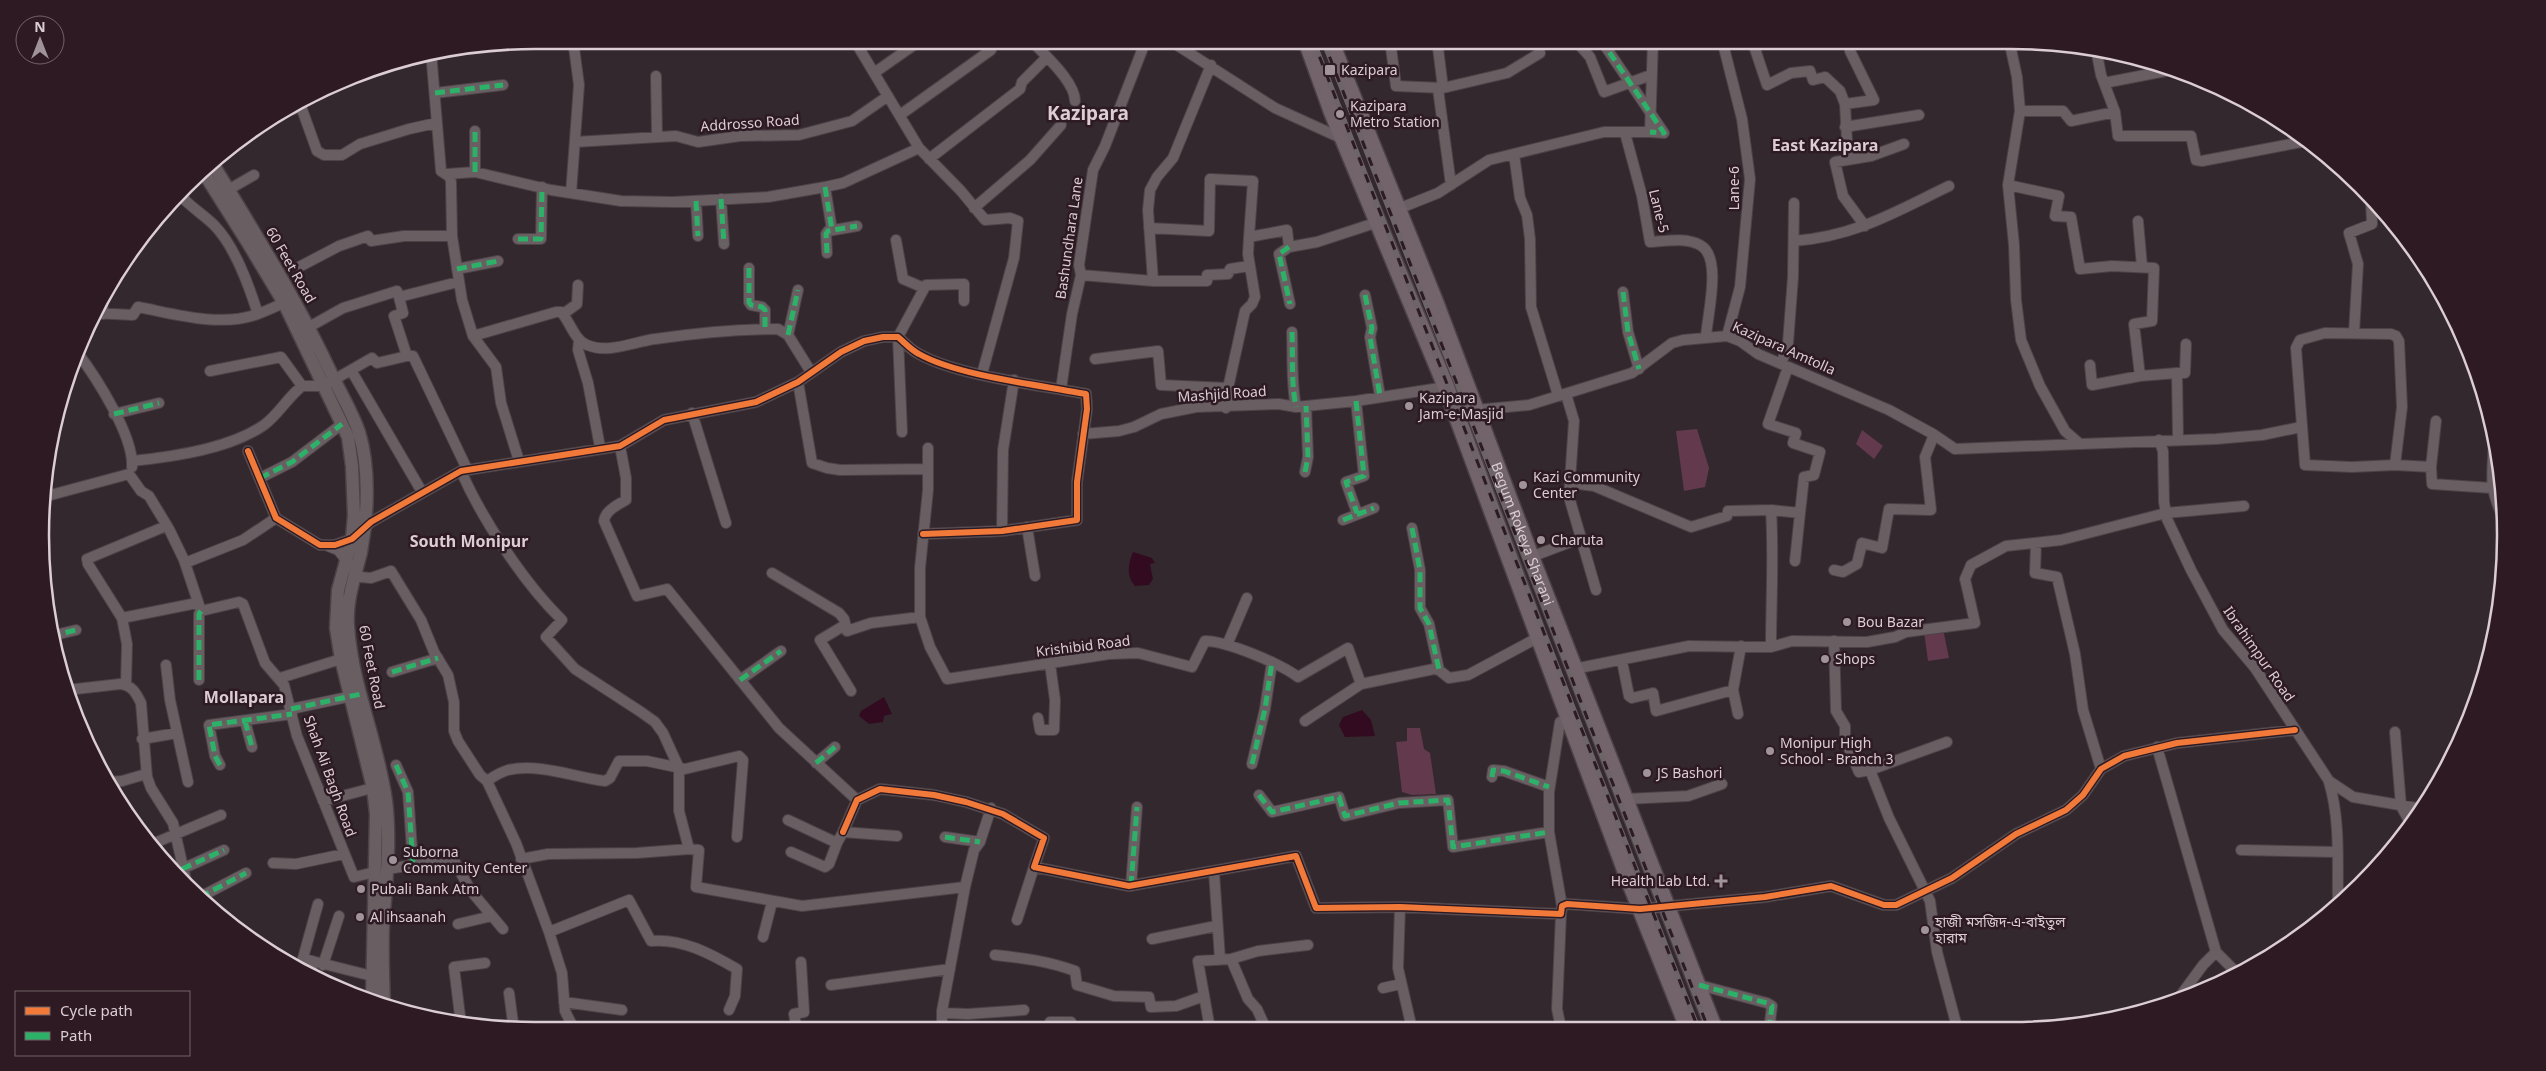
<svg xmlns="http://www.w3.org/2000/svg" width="2546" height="1071" viewBox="0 0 2546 1071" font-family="'Noto Sans','Noto Sans Bengali',sans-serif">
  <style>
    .green { fill: #63394d }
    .water { fill: #320b20 }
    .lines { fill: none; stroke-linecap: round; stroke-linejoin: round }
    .minor-casing { stroke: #4d4347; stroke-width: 12 }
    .tertiary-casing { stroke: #4d4347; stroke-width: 15 }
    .primary-casing { stroke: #4d4347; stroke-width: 19 }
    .minor { stroke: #695f63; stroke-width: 10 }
    .tertiary { stroke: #695f63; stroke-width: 12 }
    .primary { stroke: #73646b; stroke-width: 16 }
    .rail-casing { stroke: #6d6468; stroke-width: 5 }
    .rail { stroke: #2e1a23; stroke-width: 3; stroke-dasharray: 9; stroke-linecap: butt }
    .quiet { stroke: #2db169; stroke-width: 5; stroke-dasharray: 10 5; stroke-linecap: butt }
    .cycleway-casing { stroke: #2e1a23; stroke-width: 9 }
    .cycleway { stroke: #f17a3a; stroke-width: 6 }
    .poi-dot { fill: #a09399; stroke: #2e1a23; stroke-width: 2 }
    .labels { text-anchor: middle; stroke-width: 5; stroke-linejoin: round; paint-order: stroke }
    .poi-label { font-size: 14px; fill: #dbcdd3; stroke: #2e1a23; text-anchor: start }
    .street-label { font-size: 14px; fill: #dbcdd3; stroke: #2e1a23 }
    .quarter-label { font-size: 16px; font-weight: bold; fill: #dbcdd3; stroke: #2e1a23 }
    .district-label { font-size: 19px; font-weight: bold; fill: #dbcdd3; stroke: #2e1a23 }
    .rim { fill: none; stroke: #dbcdd3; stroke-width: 2.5 }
  </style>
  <rect width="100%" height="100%" fill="#33282d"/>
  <path class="green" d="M1697,429L1709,468L1705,487L1684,491L1676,431Z
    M1862,430L1883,446L1874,459L1856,444Z
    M1943,629L1949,658L1928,661L1924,632Z
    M1407,728H1420L1424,749L1430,753L1436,794L1412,795L1402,792L1396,742L1407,741Z"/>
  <path class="water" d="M1133,552L1152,558L1155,563L1150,564L1153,579L1149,585L1135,586C1126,576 1128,564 1133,552Z
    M884,697L892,714L884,716L883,722L869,724L859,716L861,711Z
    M1362,710L1371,720L1375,736L1345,737L1339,725L1343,717Z"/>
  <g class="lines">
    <defs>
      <path id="minor" d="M860,40L859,48L919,148L961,191L985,220L1010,218L1018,221L1014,258L982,374
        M1031,40C1044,55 1075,81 1075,101
        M1169,40L1275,108L1343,139
        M1390,40L1396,86L1443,88L1507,73L1540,53
        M1437,40L1443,88
        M1575,40L1590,57L1604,92L1651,75
        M1601,40L1664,133L1650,132
        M1722,40L1742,119L1750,179L1740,287L1727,336
        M1752,40L1767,85L1791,73L1810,71L1813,80L1825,77L1840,91L1845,104L1848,160
        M2009,40L2017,77L2020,111L2008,185L2014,245L2016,300L2021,340L2040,386L2065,431L2080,444L2216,439L2262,435L2301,427
        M2096,49L2101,75L2115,112L2118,136H2191L2196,160L2202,161L2307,141
        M431,52L441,171L450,177L451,182L452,236L462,300L473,336L496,367L501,403L519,461
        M874,73L921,40
        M656,76L657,136
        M2104,83L2176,69
        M1438,89L1451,185
        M435,93L503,85
        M299,101L317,151L324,155H342L360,144L409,129L436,123
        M1845,104L1874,100L1850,51
        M2020,111H2063L2071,121L2115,112
        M900,115L991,50
        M273,117L301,106
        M1845,127L1919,115
        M1625,133L1642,196L1650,242C1666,241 1686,237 1700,245C1723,257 1707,316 1706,337
        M575,142L676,136L698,142L740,136L799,135L852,121L888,96
        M1514,154L1520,198L1527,215L1530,239L1531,307L1558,395
        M929,159L1020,89L1022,82L1046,58
        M475,172V131
        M447,174L475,172L551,190L621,201L673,202L768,197L825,187L843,183L919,148
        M2008,185L2059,196L2055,216L2071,217L2080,269L2112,266L2154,268L2152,321L2134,324L2140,376
        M825,187L832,230
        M228,190L254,175
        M571,193L579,85L573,40
        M179,194C189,206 203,214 214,225C235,246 249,286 258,314
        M721,199L724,244
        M696,201L698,236
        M974,208L1030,160L1061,125
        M1398,209L1438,193L1489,160L1604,132H1650L1653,40
        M2138,221L2142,267
        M1865,226L1843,196L1835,162L1871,156L1904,144
        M1149,228L1209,231L1210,179L1253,181L1249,237L1287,230L1289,247L1317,242L1378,222
        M518,239H541L542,187
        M896,240L903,279L924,288
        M1794,241C1856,236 1895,212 1949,186
        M1289,247L1279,254L1290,304
        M827,253L826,234L828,231L857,226
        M299,267L339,246L368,236L371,241L404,236H452
        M749,268V302L751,305L762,307L765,310V329
        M457,269L498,261
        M1081,275L1153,281H1207V275L1228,274L1230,269L1249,266
        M1153,281L1148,210L1150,190L1157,177L1173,158L1211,65
        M1623,292L1628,332L1639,369
        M1365,295L1372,328L1370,337L1380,396
        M399,297L403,313L394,316L407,356
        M102,298L103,314
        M95,313L133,315L138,307C175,314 218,327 255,315C264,312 274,307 284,303
        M563,314L577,304L578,285
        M309,327L343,308L397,291L399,297L458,282
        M1292,332C1293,358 1291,381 1296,407
        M2325,333L2391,334L2396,336L2399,341L2402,407L2395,465L2352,467L2305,465L2296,348L2300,340Z
        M2354,333L2358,264L2349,233L2372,224L2371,199
        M788,335L798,290
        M473,336L556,312H561C570,321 574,340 587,345C609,354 633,342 655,339C695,333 737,329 778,329L788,335L811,372
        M579,340L578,350L588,383L600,447
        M77,352C96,377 134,436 132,467
        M1095,359L1158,351L1161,385L1228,388
        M1782,362L1788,343L1793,277L1794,203
        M2090,365L2092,385L2140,376L2177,373L2178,439
        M351,370L422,492
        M210,371L281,357L302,386
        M2177,373H2185L2186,344
        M798,382L812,463L827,468L840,470L928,469
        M1061,389L1072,314L1081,275L1079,265L1093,170L1105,146L1146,40
        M1566,394L1574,421L1569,497L1581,538
        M1356,401L1364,476L1346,482L1357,513
        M1226,408L1228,388L1245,311L1252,304L1255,297L1248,254L1249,237
        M1475,410L1529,405L1632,373L1672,343L1683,340L1727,336L1740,341L1758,354L1889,410L1933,434L1955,449L2080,444
        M692,413L726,523
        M114,414L159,403
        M902,432L898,337L926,285L964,284V301
        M1083,434L1119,431L1134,427L1161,414L1196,407L1279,404L1296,407L1356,401L1446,387
        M2494,437C2493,475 2487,484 2504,520
        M2159,440L2163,451L2164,502L2167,519L2191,570L2223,630L2255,668L2329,781L2353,797L2423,809
        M620,446L626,478V500C617,505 605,511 604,521L637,596L667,589L779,728L857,800
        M928,448V490L920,568V617L930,647L947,679L1109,654L1138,653L1192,667L1205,641C1227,641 1281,664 1298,677L1348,648L1361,684L1434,669L1439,670L1449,678L1468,675L1539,637
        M248,451L276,518L320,545H335L352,539L371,522L461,471L620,446L664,420L756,402L798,382L841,352L864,341L883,337H898C905,343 911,350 919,354C958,376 1040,385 1086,394L1087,409L1077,482V520L1002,531L923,534
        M132,461C173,457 230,449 264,425C278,415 288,397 302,386H323L372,358L377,363L407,356H413L467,469
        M2395,465L2431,467L2432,484L2492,488
        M2431,467L2436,421
        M461,471C482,519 524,583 562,620L546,637L575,669L641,712L655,722L663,733L679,768V811L689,849L699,850L696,887L802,906L965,887
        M1305,472L1308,457L1306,406
        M260,478L292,462L342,424
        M1571,483L1594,486L1691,527L1727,516L1728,511L1771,510L1800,513L1804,477L1814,475L1820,452L1793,443L1796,433L1768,424L1788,367
        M43,494L47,496L129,474L141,491L149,496L169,529L184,560L201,611L239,602L243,604L265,663L284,685L297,736L354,877L375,872
        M1771,510C1774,556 1771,601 1771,647
        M1343,520L1374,508
        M1027,527L1035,576
        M1412,528L1420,570V608L1429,624L1439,670
        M1002,531L1003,450L1014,380
        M2036,543L2035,573L2057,577L2075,654L2083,710L2101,769
        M328,546L338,550L360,577L371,578L391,571L421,620L434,652L448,675L454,702V731L458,741L480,775L487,781C493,777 500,772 508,770C539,763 574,777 605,781L610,778L619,761H647L685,769L739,756L743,760L737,837
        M1531,557L1581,538L1596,590
        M1795,561L1800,513
        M185,563L243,540L276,518
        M1834,570L1843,572L1857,564L1862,543L1882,548L1889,509L1931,510L1925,457L1934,435
        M772,573L839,613L844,619L847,631L871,623L920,617
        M122,618L197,603
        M845,625L820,640L851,691
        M51,636L76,630
        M1834,641L1836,711L1845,726V739L1859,772L1870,770L1889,818L1930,901L1937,952L1957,1027
        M1227,645L1247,598
        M1622,661L1629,696L1632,698L1653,693L1656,711L1733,690
        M166,665L170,700L188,782
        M1574,669L1689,646L1758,647H1771L1792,641L1867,642L1895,637L1906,632L1975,623L1965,579L1971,565L2006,546L2061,540L2166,513L2244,506
        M392,672L438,658
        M280,678L341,659
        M199,680V614L201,611
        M740,680L781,651
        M126,685L127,644L122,618L88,564L87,559L166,526
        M67,690L120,684C132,685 136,693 141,703L147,777L151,788L173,823L187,885
        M291,709L357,695
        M1738,714L1733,690L1741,646
        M1038,718L1040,730H1054L1055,700L1050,664
        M245,721L252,747
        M1305,721L1361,684
        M2395,732L2401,806L2411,824
        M142,739L177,733
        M2157,747L2216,952L2238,974
        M816,763L835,747
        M1252,764L1265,709L1272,662
        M220,765L215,756L209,725L292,714
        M396,765L408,792L413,864
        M1870,770L1947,742
        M1492,777L1493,770L1504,771L1549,787
        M487,781L516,843L549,932L562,973L565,1011L575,1031
        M108,782L122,781L146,774
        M2329,782C2341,822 2337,865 2338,907
        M1259,795L1272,812L1339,797L1345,816L1399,803L1448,800L1453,847L1549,832
        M1626,799L1688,796L1722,784
        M323,801L380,786
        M788,820L837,843L843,832L897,836
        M843,832L857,800L880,789L934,795L966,802L1003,814L1044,838L1034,867L1129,886L1296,856L1316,908L1400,907L1561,914L1562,906L1567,904L1640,909L1765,897L1831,886L1884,905H1896L1952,878L2016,834L2066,810L2083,795L2101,769L2124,756L2177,743L2295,730
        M945,837L980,842
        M150,845L221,815
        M2241,850L2337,852
        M791,852L825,867L829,864L837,843
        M521,859L548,854L637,853L689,849
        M273,863L296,864L344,854
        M182,869L224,850
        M387,869L453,859L471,891L503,929
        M1214,872L1220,959
        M1131,886L1137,807
        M200,897L246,873
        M1562,906L1549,832V792L1560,722L1569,717
        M1400,907L1398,968L1412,1029
        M1561,914L1557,1009L1561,1028
        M1017,920L1034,867
        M458,924L492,916
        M549,932L629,900L651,941C682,938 711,954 737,969L735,996L729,1010
        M763,937L772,902
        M1152,939L1216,926
        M995,955C1023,958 1048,961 1075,971L1077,985L1114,996L1149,997L1151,1007L1176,1006L1204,996
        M1231,959L1248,999L1257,1009L1266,1029
        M312,961L303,958L318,904
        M323,965L339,916
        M312,977V961L372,976
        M831,985L950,969
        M1699,985L1767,1003L1772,1006L1770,1022
        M1383,988L1401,984
        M509,993L514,1030
        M2178,999L2203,965L2216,952
        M564,1002L622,1010
        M942,1013L968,1014L1024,1010
        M1050,1022H1071V1030
        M461,1024L454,967L485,963
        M1210,1029L1198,961L1231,959L1258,951L1308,945
        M797,1030L794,1014L804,1012L801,962
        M942,1030V1011L965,887L974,850L980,842L991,808"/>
      <path id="tertiary" d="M211,161C254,232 297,300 332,375C341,394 352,412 359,432C370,468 368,515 361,552C355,577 346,600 348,626C352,686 378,742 386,801C391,842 386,884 383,926C382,953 383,980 384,1006
        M202,170L248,243L284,303L348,437L352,466L354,515L352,539L338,590L336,628L341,659L373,788L376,814L372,1003"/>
      <g id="primary">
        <path d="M1306,40L1332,112L1446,387L1627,875L1688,1028"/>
        <path id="s1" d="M1330,40L1436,304L1531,557L1714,1028"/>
      </g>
    </defs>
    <use href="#minor" class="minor-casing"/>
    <use href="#tertiary" class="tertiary-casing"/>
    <use href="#primary" class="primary-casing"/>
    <use href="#minor" class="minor"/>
    <use href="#tertiary" class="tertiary"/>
    <use href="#primary" class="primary"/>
    <defs>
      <path id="rail" d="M1313,40L1698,1028
        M1323,40L1708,1028"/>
    </defs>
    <use href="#rail" class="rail-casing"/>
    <use href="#rail" class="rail"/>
    <path class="quiet" d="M1601,40L1664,133L1650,132
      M435,93L503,85
      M475,172V131
      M825,187L832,230
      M721,199L724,244
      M696,201L698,236
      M518,239H541L542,187
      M1289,247L1279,254L1290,304
      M827,253L826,234L828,231L857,226
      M749,268V302L751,305L762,307L765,310V329
      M457,269L498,261
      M1623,292L1628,332L1639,369
      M1365,295L1372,328L1370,337L1380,396
      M1292,332C1293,358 1291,381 1296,407
      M788,335L798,290
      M1356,401L1364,476L1346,482L1357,513
      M114,414L159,403
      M1305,472L1308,457L1306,406
      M260,478L292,462L342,424
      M1343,520L1374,508
      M1412,528L1420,570V608L1429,624L1439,670
      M51,636L76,630
      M392,672L438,658
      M199,680V614L201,611
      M740,680L781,651
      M291,709L361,694
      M245,721L252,747
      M816,763L835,747
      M1252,764L1265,709L1272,662
      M220,765L215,756L209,725L292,714
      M396,765L408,792L413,864
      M1492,777L1493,770L1504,771L1549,787
      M1259,795L1272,812L1339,797L1345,816L1399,803L1448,800L1453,847L1549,832
      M945,837L980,842
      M182,869L224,850
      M1131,886L1137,807
      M200,897L246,873
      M1699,985L1767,1003L1772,1006L1770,1022"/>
    <defs>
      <path id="cycleway" d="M248,451L276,518L320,545H335L352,539L371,522L461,471L620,446L664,420L756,402L798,382L841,352L864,341L883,337H898C905,343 911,350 919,354C958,376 1040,385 1086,394L1087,409L1077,482V520L1002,531L923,534
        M843,832L857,800L880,789L934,795L966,802L1003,814L1044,838L1034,867L1129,886L1296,856L1316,908L1400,907L1561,914L1562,906L1567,904L1640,909L1765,897L1831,886L1884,905H1896L1952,878L2016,834L2066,810L2083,795L2101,769L2124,756L2177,743L2295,730"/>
    </defs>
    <use href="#cycleway" class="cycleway-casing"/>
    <use href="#cycleway" class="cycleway"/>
  </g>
  <g class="poi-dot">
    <rect x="1324" y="64" width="12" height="12" rx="2.5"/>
    <circle cx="1340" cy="114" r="5"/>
    <circle cx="1409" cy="406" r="5"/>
    <circle cx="1523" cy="485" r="5"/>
    <circle cx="1541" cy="540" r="5"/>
    <circle cx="1847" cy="622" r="5"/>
    <circle cx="1825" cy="659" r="5"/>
    <circle cx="1770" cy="751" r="5"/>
    <circle cx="1647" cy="773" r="5"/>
    <circle cx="393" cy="860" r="5"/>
    <path d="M1718.5 873.5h5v5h5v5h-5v5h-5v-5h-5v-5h5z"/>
    <circle cx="361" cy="889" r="5"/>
    <circle cx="360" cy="917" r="5"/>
    <circle cx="1925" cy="930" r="5"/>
  </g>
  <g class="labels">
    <g class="poi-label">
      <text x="1341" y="75">Kazipara</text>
      <text x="1350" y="111">Kazipara<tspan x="1350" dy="16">Metro Station</tspan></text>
      <text x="1419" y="403">Kazipara<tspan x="1419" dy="16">Jam-e-Masjid</tspan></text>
      <text x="1533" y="482">Kazi Community<tspan x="1533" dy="16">Center</tspan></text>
      <text x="1551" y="545">Charuta</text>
      <text x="1857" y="627">Bou Bazar</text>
      <text x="1835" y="664">Shops</text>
      <text x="1780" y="748">Monipur High<tspan x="1780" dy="16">School - Branch 3</tspan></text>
      <text x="1657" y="778">JS Bashori</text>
      <text x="403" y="857">Suborna<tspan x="403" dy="16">Community Center</tspan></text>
      <text x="1710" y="886" text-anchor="end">Health Lab Ltd.</text>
      <text x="371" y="894">Pubali Bank Atm</text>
      <text x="370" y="922">Al ihsaanah</text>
      <text x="1935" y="927">হাজী মসজিদ-এ-বাইতুল<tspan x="1935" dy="16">হারাম</tspan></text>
    </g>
    <g class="street-label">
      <text transform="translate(750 123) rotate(-4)" y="5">Addrosso Road</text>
      <text transform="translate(1734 188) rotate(-90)" y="5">Lane-6</text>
      <text transform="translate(1659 211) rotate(76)" y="5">Lane-5</text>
      <text transform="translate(1069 238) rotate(-82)" y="5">Bashundhara Lane</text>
      <text transform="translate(291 265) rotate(60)" y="5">60 Feet Road</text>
      <text transform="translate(1784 348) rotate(24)" y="5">Kazipara Amtolla</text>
      <text transform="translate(1222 394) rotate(-4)" y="5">Mashjid Road</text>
      <text dy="5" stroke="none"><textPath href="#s1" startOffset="530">Begum Rokeya Sharani</textPath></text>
      <text transform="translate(1083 646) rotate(-7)" y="5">Krishibid Road</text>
      <text transform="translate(2259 654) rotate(55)" y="5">Ibrahimpur Road</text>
      <text transform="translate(372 667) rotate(79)" y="5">60 Feet Road</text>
      <text transform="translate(330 776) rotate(70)" y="5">Shah Ali Bagh Road</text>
    </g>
    <g class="quarter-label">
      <text x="1825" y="151">East Kazipara</text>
      <text x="469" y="547">South Monipur</text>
      <text x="244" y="703">Mollapara</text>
    </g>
    <g class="district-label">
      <text x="1088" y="120">Kazipara</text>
    </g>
  </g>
  <path d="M0 0H2546V1071H0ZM535 49H2011A486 486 0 0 1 2497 535V536A486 486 0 0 1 2011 1022H535A486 486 0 0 1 49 536V535A486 486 0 0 1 535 49Z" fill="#2e1a23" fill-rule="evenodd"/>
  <path class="rim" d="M535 49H2011A486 486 0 0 1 2497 535V536A486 486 0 0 1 2011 1022H535A486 486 0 0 1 49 536V535A486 486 0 0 1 535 49Z"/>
  <rect x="15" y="991" width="175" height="65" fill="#2e1a23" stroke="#736269"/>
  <rect x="25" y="1007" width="25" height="8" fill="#f17a3a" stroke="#736269"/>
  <text x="60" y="1016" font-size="15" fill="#dbcdd3">Cycle path</text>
  <rect x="25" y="1032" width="25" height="8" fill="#2db169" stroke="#736269"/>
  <text x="60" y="1041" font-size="15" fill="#dbcdd3">Path</text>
  <g transform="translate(40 40)"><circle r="24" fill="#2e1a23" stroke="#736269"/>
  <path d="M0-4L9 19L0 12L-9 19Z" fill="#a09399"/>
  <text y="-8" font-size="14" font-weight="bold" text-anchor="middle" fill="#dbcdd3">N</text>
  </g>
</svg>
